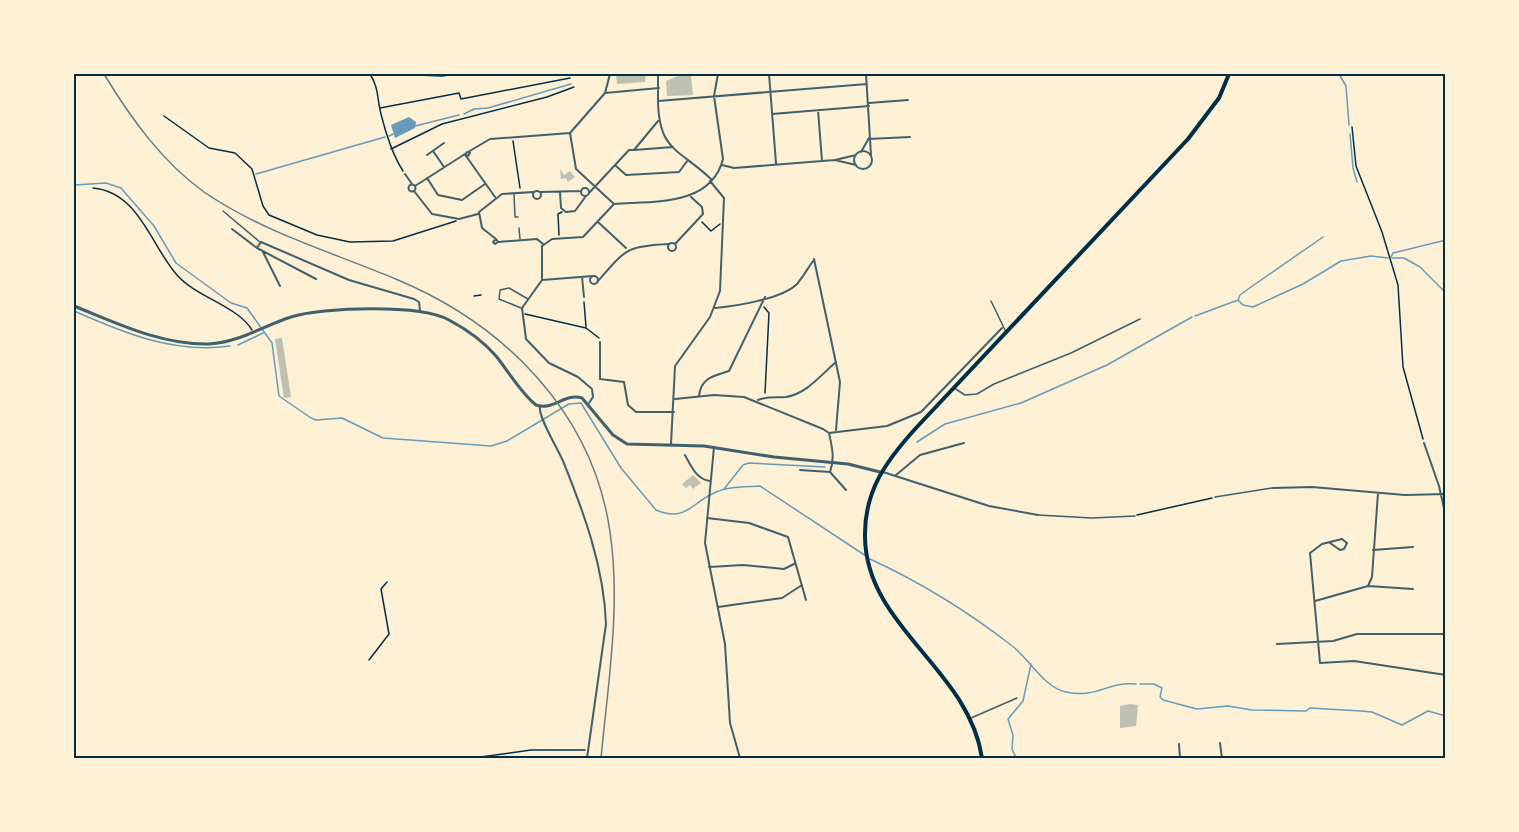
<svg xmlns="http://www.w3.org/2000/svg" width="1519" height="832" viewBox="0 0 1519 832" font-family="Figtree,sans-serif">
  <style>
    .water { fill: #669bbc }
    .lines { fill: none; stroke-linecap: round; stroke-linejoin: round }
    .stream { stroke: #669bbc; stroke-width: 1.5 }
    .building { fill: #bec0b2 }
    .path { stroke: #003049; stroke-width: 1.5 }
    .service { stroke: #3f606c; stroke-width: 1.5 }
    .minor { stroke: #3f606c; stroke-width: 2 }
    .tertiary { stroke: #3f606c; stroke-width: 3 }
    .primary { stroke: #003049; stroke-width: 4 }
    .rail { stroke: #657d81; stroke-width: 1.5 }
    .neatline { fill: none; stroke: #003049; stroke-width: 2 }
  </style>
  <rect width="100%" height="100%" fill="#fdf0d5"/>
  <path class="water" d="M409,117L416,122L415,128L395,138L391,125Z"/>
  <g class="lines">
    <path class="stream" d="M1339,74L1346,86L1349,125
      M464,114L474,109L488,108L571,84
      M415,126L459,115
      M1350,134L1353,168L1357,182
      M389,136L393,134
      M256,174L385,137
      M74,185L106,183L121,188L154,226L176,263L231,303L247,308L272,343L279,396L311,418L316,420L342,418L383,438L491,446L507,441L569,404L581,403L621,468L656,510C685,522 691,504 712,494C726,486 745,487 760,486L866,556
      M1391,257L1393,253L1446,240
      M1392,258H1404L1420,267L1446,293
      M1238,300L1240,295L1251,287L1323,237
      M74,311C124,333 174,354 230,346
      M1195,316L1238,300L1243,305L1253,307L1303,284L1341,261L1371,256L1388,258
      M238,345L263,333
      M917,442L945,424L1021,403L1107,365L1192,317
      M724,489L743,465L749,463L825,467
      M870,559C920,582 967,611 1011,645C1029,658 1043,687 1066,692C1097,699 1108,681 1136,684
      M1140,684H1154L1162,688L1160,697L1163,700L1197,709L1228,706L1252,710L1306,711L1310,708L1361,711L1372,712L1402,725L1428,711L1446,716
      M1016,758L1012,749L1013,735L1008,719L1023,701L1031,664"/>
  </g>
  <path class="building" d="M616,74H646L645,82L617,84Z
    M678,76H691L693,95L667,96L666,81Z
    M560,169L564,175L570,171L575,177L568,182L566,178L561,179Z
    M282,338L291,397L284,398L275,339Z
    M693,475L701,483L693,489L690,485L686,488L682,484Z
    M1130,704L1138,705L1136,726L1120,728V706Z"/>
  <g class="lines">
    <path class="path" d="M370,74C379,88 377,99 381,114C386,134 392,154 403,171
      M380,108L459,93L461,99L570,78
      M164,116L209,148L235,153L252,169L263,206L269,215L317,235L350,242L393,241L456,221
      M1352,127L1356,166L1382,232L1398,285L1403,367L1423,439
      M513,141L520,188
      M391,149L442,124L547,97L574,87
      M93,188C139,192 151,246 177,275C196,297 239,307 252,330
      M702,222L711,231L720,224
      M559,235L558,214L562,212
      M474,296L481,295
      M584,302L586,327
      M764,307L769,313L765,393
      M525,314L586,328L599,338
      M1137,515L1212,498
      M369,660L389,634L381,589L387,582
      M473,758L531,750H585"/>
    <path class="service" d="M514,194L515,217H518
      M223,211L260,242
      M519,228L520,239
      M991,301L1006,332
      M521,308L499,299L500,290L509,288L528,299
      M954,388L965,395L977,394L994,384L1071,353L1140,319
      M1215,497L1272,488
      M1038,515L1092,518L1135,516
      M971,718L1017,698
      M1445,755L1446,758"/>
    <path class="minor" d="M404,74L442,76L452,74
      M610,74L605,93L570,133L576,169L614,204
      M769,74L776,163
      M866,74L871,155
      M605,93L659,88
      M658,101V74
      M869,103L908,100
      M818,110L822,161
      M772,114L869,106
      M868,139L910,137
      M634,150L673,147
      M433,151L444,167
      M854 160a9 9 0 1 1 18 0a9 9 0 1 1-18 0Z
      M467,152L470,153L468,156L465,155Z
      M468,152L490,139L570,133
      M861,152L869,138
      M427,155L444,143
      M856,155L835,160L856,165
      M466,156L495,197
      M722,165L734,168L835,160
      M616,166L626,175L679,172L688,160
      M405,174L412,184
      M427,178L438,195L462,200L485,184
      M711,179C678,148 659,151 658,101L867,84
      M408.5 188a3.5 3.5 0 1 1 7 0a3.5 3.5 0 1 1-7 0Z
      M415,186L465,154
      M581 192a4 4 0 1 1 8 0a4 4 0 1 1-8 0Z
      M533 195a4 4 0 1 1 8 0a4 4 0 1 1-8 0Z
      M414,191L432,214L459,219L478,214
      M540,192L581,191
      M560,192L561,208L566,212L575,211L586,196
      M589,193L629,150H634L658,121
      M598,222L626,248
      M232,229L257,248L261,242L349,280L414,299L419,302L420,311
      M496,239L482,228L479,212L502,194L534,192
      M498,242L495,244L493,242L496,239L498,242L537,239L543,244
      M668 247a4 4 0 1 1 8 0a4 4 0 1 1-8 0Z
      M675,244L703,214L702,207L691,197
      M257,248L316,279
      M263,252L280,286
      M814,259L840,382L836,430
      M590 280a4 4 0 1 1 8 0a4 4 0 1 1-8 0Z
      M582,277L584,297
      M542,280L593,276
      M597,282C626,250 624,246 669,244
      M715,308C736,306 782,299 797,284C803,277 808,268 813,261
      M600,342V379L624,382L628,405L636,412H674
      M699,396C701,378 713,376 729,371L765,297
      M675,399L714,395L744,397L823,429L829,433C832,447 835,458 830,472L846,490
      M758,400C768,396 776,398 786,397C806,394 821,375 836,362
      M589,403L593,397L592,389L578,377L549,363L526,339L522,308L542,280V246L552,239L583,237L614,204C652,201 711,207 723,159L714,96L718,74
      M540,407C538,417 558,449 563,461C584,513 604,567 606,624L587,758
      M829,433L887,426L921,412L1002,328
      M1424,443L1439,486L1446,517
      M671,444L675,366L710,317L720,291L724,198L710,181
      M714,447L705,543L725,644L730,723L740,758
      M685,455C691,466 696,479 710,481
      M800,470L830,472
      M883,472L989,506L1038,515
      M896,475L920,455L964,443
      M1273,488L1312,487L1405,495L1446,494
      M707,518L749,523L788,537L806,600
      M1330,543L1340,550L1344,549L1347,543L1342,539L1322,544L1310,553L1320,663L1354,661L1446,675
      M1373,550L1413,547
      M709,567L743,565L784,569L794,564
      M1368,586L1413,589
      M1315,601L1368,586L1372,577L1378,493
      M718,607L782,598L802,585
      M1277,644L1333,641L1357,634H1446
      M1220,743L1222,758
      M1179,744L1180,758
      M1182,758H1187"/>
    <path class="tertiary" d="M74,306C117,323 161,345 209,344C240,342 263,326 291,317C322,307 421,304 449,320C466,329 483,341 496,356C509,372 520,392 536,405C553,411 564,393 582,398L613,435L627,444L704,446L774,457L848,464L880,472"/>
    <path class="primary" d="M982,758C969,669 866,627 865,537C864,491 886,461 916,428L1188,139L1219,98L1229,74"/>
    <path class="rail" d="M104,74C130,117 162,162 204,192C264,233 332,252 398,280C505,325 593,413 610,532C621,606 608,684 601,758"/>
  </g>
  <rect width="1519" height="832" fill="none" stroke="#fdf0d5" stroke-width="150"/>
  <rect x="75" y="75" width="1369" height="682" class="neatline"/>
</svg>
